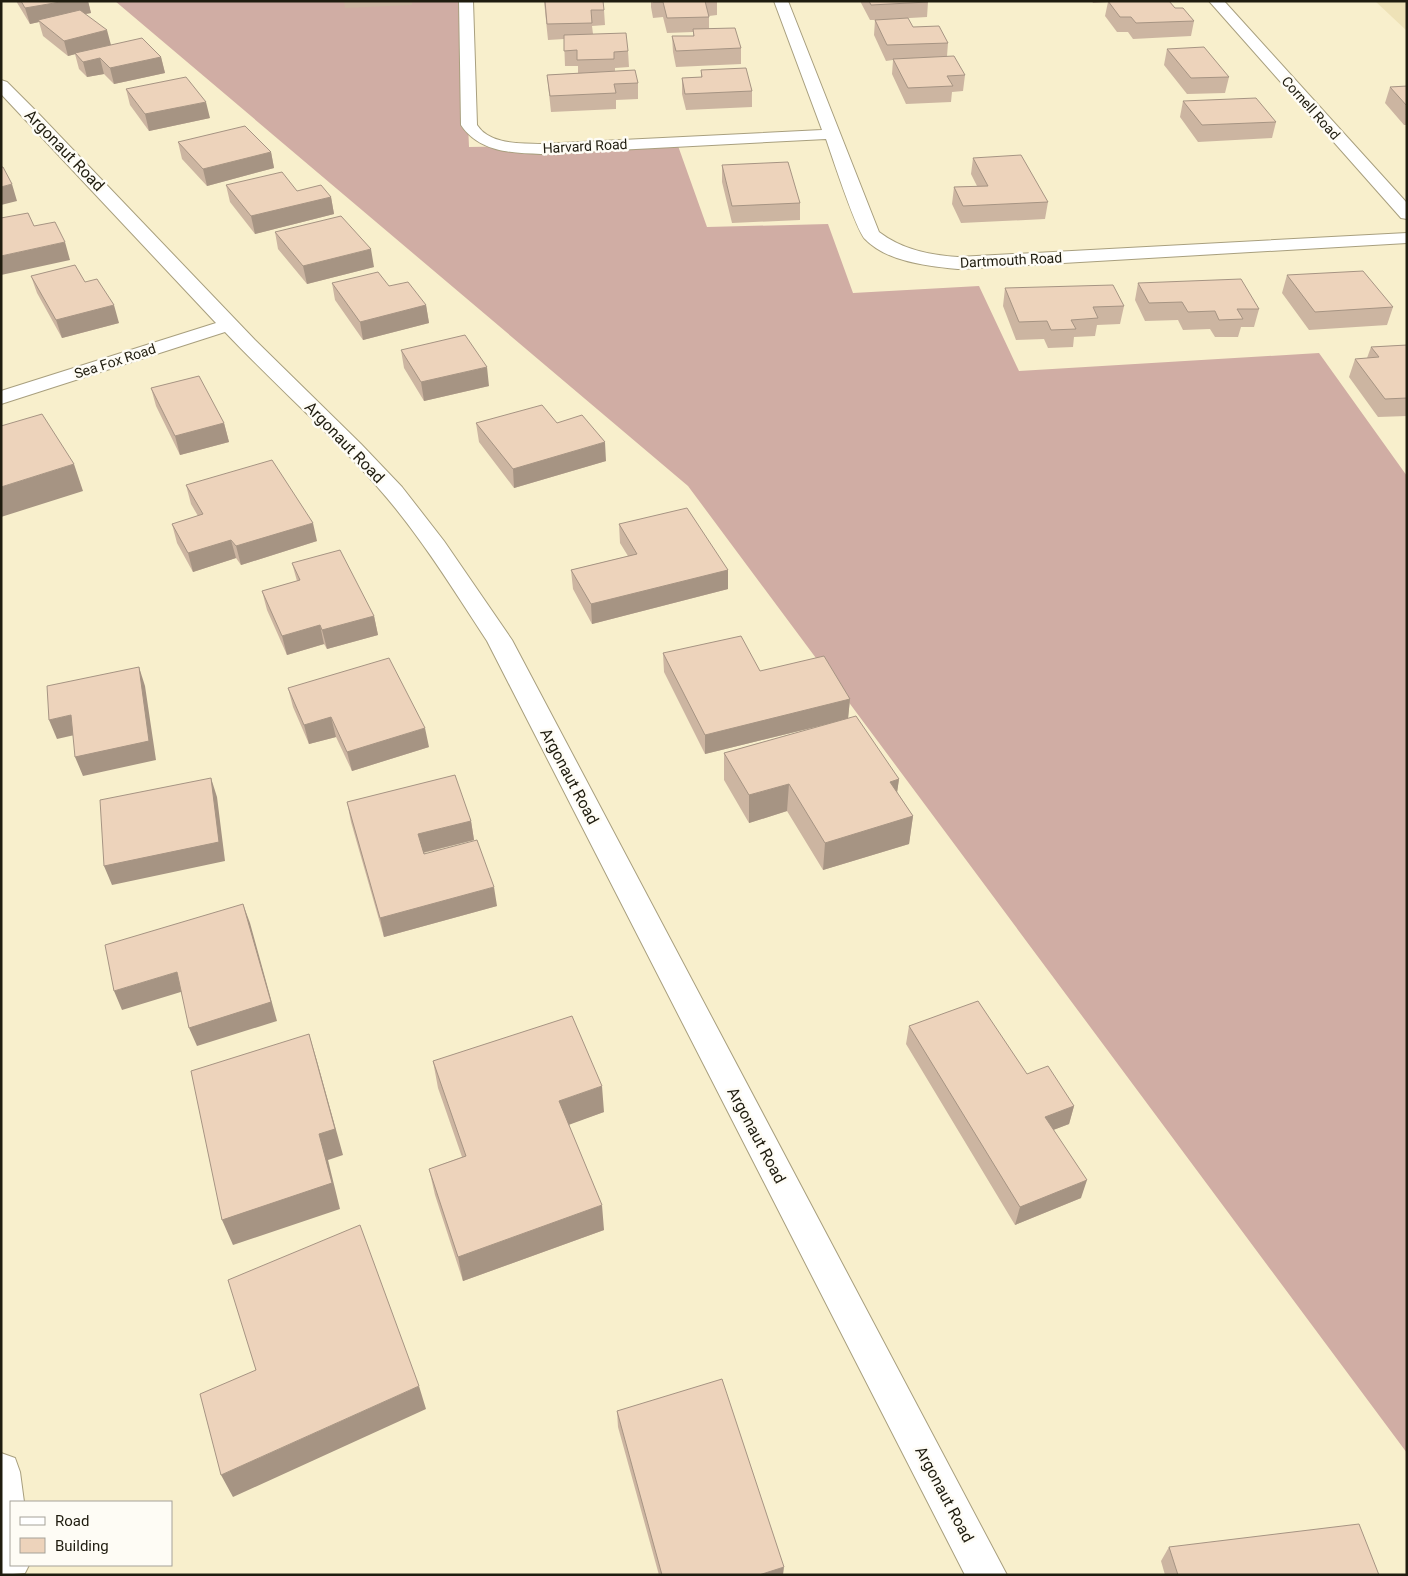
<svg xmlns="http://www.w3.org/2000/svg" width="1408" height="1576" viewBox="0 0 1408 1576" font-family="Roboto,sans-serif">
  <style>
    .built { fill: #eee2b7 }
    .forest { fill: #d0ada4 }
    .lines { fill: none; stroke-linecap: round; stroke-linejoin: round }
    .minor-casing { stroke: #a89f7e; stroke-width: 2 }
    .minor { fill: #fff; fill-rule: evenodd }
    .wall { fill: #ccb5a1 }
    .shaded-wall { fill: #a69483 }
    .building { fill: #edd3bb; stroke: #a69483 }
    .labels { text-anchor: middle; stroke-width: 5; stroke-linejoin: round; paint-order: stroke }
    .far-street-label { font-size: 14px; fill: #1f1c0f; stroke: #fefcf5 }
    .street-label { font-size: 16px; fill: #1f1c0f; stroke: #fefcf5 }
  </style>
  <rect width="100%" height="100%" fill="#f8efcc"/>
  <path class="built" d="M1375,1H1407V31Z"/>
  <path class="forest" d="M115,1H463L469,147L677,143L707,227L828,224L853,293L979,286L1019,371L1319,353L1407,476V1453L688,486Z"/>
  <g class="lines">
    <defs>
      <path id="minor" d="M459,1H473L477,125C490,145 520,143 541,144L822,130L774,1H788L879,232C903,250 929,255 958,257L1407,233V243L958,269C928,266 887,262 865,239C856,230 832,156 826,139L541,154C511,153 479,152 461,125Z
        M1209,1H1224L1407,203V219L1401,218Z
        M1,80L7,82L36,111L255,340L361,444L402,487L444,541L512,640L1007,1575H965L487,641C455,592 424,542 387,498C337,439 278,388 225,332L1,404V391L216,323L1,94Z
        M1,1453L15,1458L20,1472L24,1502H11V1565H29L25,1573L1,1575Z"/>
    </defs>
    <use href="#minor" class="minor-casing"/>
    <use href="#minor" class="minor"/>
  </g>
  <path class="wall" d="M16,1H88L91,13L85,14L111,45L161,57L165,73L114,84L104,74L87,77L79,69L75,54L68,56L43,36L39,22L30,24Z
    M344,1H412V5L345,8Z
    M544,1L604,10L605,25L592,26L593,34L628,51L629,67L615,68V71L638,83V99L616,100V109L551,112L547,75L578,73V66H565L564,39L548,40Z
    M651,1H717V15L709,16V29L741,48V64L676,67L673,52L672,36H693V32L667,33L663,17L653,18L651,7Z
    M860,1H927L928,2L927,17L893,19L948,43L947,56L965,75L963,91L952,92L951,102L906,104L892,74L893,60L886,61L874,35L875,20H870Z
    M1092,1H1169L1175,8L1194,21L1191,36L1133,39L1128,32H1117L1105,16L1108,2L1093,3Z
    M1167,49L1229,77L1225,93L1187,94L1164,65Z
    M701,70L752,91V107L686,110L682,94V78L701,77Z
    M1407,86V125H1404L1385,103L1390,87Z
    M126,89L210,118L149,131L130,105Z
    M1183,101L1276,122L1272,138L1198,142L1180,117Z
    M178,142L271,152L274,168L207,186L182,159Z
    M973,158L1048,202L1045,219L961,223L952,204L954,187L977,186L971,174Z
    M722,165L800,203V220L732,223L722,182Z
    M226,185L297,191L331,197L334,214L255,234L230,202Z
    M275,232L374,267L307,284L278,249Z
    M1287,275L1393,307L1387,325L1309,330L1282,293Z
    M31,276L85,282L119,323L62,338L37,293Z
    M332,283L389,286L426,305L429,323L363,340L335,300Z
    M1138,283L1259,309L1254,327H1241L1238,337H1215L1210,329L1183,330L1178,320L1145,321L1135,300Z
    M1005,288L1124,306L1120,324L1097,325L1095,336L1074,337L1073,347L1048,348L1044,339L1016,340L1003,306Z
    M1407,345V416L1378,417L1349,377L1355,359L1367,358L1371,347Z
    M401,350L489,386L424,401L404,368Z
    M151,388L224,423L229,442L180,455L156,406Z
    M476,423L606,461L514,488L479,442Z
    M186,485L317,541L241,565L236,558L193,572L177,543L172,524L198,516L191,504Z
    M619,524L728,570V589L592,624L573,589L571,570L628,556L620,543Z
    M292,563L374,616L378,635L327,649L324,644L287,655L267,610L262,591L297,581Z
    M663,653L760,671L850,699L848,718L899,779L897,792L913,816L909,844L823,870L787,811L749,823L724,780V753L828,724L705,754L664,672Z
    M288,688L429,747L352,771L336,737L309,744L293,707Z
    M347,802L471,821L474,840L424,853L497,906L384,937L351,822Z
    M909,1026L1027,1074L1074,1106L1069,1124L1053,1130L1081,1198L1015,1225L906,1044Z
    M433,1061L604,1112L569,1124L604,1230L463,1281L435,1195L429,1169L462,1157L438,1088Z
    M617,1411L783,1575H659L618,1427Z
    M1169,1547L1379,1575H1165L1161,1561Z"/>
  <path class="shaded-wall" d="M66,1H88L91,13L40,22L38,20L39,22L30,24L25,8Z
    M107,30L111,45L68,56L64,41Z
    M161,57L165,73L114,84L110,68Z
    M100,58L104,74L87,77L83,62Z
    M206,102L210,118L149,131L145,114Z
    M271,152L274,168L207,186L203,169Z
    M12,184L17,201L1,205V187Z
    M331,197L334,214L255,234L251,216Z
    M65,242L70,260L1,275V256Z
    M371,249L374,267L307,284L303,266Z
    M114,305L119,323L62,338L56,320Z
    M426,305L429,323L363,340L360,322Z
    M487,367L489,386L424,401L421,382Z
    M224,423L229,442L180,455L175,436Z
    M605,442L606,461L514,488L513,469Z
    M74,464L83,491L1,517V487Z
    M313,523L317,541L241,565L236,546Z
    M231,540L236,558L193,572L188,553Z
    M728,570V589L592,624L591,604Z
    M374,616L378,635L327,649L322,630Z
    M320,625L324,644L287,655L282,636Z
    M139,667L145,686L156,760L83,776L75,757Z
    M850,699L848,719L705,754V735Z
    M71,715L79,734L57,739L49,720Z
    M331,717L336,737L309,744L304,725Z
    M425,728L429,747L352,771L347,752Z
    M211,778L217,797L225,861L112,885L104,866Z
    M899,779L895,807L890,782Z
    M789,784L787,811L749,823V795Z
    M913,816L909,844L823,870L825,843Z
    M471,821L474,840L421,853L418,834Z
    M494,887L497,906L384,937L380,918Z
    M243,904L250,923L277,1021L197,1046L189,1028Z
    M177,972L184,991L122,1010L114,991Z
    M309,1034L317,1061L343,1155L328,1160L340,1209L233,1245L222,1220Z
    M602,1086L604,1112L563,1127L559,1101Z
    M1074,1106L1069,1124L1040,1135L1045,1117Z
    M1087,1180L1081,1198L1015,1225L1020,1207Z
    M602,1205L604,1230L463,1281L458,1257Z
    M419,1386L426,1409L233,1497L221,1475Z
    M784,1567L783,1575H759Z"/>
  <path class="building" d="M21,1H66L25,8Z
    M545,1H603L604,10H591L592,23L547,24Z
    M652,1H705L709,17L667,18L663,2H653Z
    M869,1H927L928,2L871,5Z
    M1108,1H1169L1175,8H1183L1194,21L1136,23L1131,17H1120Z
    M80,10L107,30L64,41L38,20Z
    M908,18L913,27L939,26L948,43L887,45L875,20Z
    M735,28L741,48L676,51L672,36H694L693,29Z
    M626,33L628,51L614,52V59L577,60V50L564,51V35Z
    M142,38L161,57L110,68L100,58L83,62L75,53Z
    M1204,47L1229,77L1191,78L1167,49Z
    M954,56L965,75L947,76L953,86L908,88L893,59Z
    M746,68L752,91L685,94L682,78L702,77L701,70Z
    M635,70L638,83L614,84L616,93L550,96L547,75Z
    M186,77L206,102L145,114L126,89Z
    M1407,86V106L1390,87Z
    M1256,98L1276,122L1202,125L1183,101Z
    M245,126L271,152L203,169L178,142Z
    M1021,155L1048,202L963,206L954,187L988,186L973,158Z
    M788,162L800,203L732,206L722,165Z
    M1,167H3L12,184L1,187Z
    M282,172L297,191L321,185L331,197L251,216L226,185Z
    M28,213L34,226L55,222L65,242L1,256V218Z
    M341,216L371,249L303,266L275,232Z
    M75,265L85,282L97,279L114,305L56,320L31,276Z
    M1363,271L1393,307L1315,312L1287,275Z
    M378,272L389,286L408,282L426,305L360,322L332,283Z
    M1241,279L1259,309H1237L1243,319L1219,320L1215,311L1188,312L1182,302L1149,303L1138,283Z
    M1113,285L1124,306L1093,307L1098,318L1071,320L1076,329L1051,330L1047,321L1019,322L1005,288Z
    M465,335L487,367L421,382L401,350Z
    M1407,345V398L1385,399L1355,359L1379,357L1371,347Z
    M199,376L224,423L175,436L151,388Z
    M542,405L557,423L582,415L605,442L513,469L476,423Z
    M42,414L74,464L1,487V426Z
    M272,460L313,523L236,546L231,540L188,553L172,524L203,514L186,485Z
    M687,508L728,570L591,604L571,570L637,554L619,524Z
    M340,550L374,616L322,630L320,625L282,636L262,591L300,580L292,563Z
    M741,636L760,671L824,656L850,699L705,735L663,653Z
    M389,658L425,728L347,752L331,717L304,725L288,688Z
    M139,667L149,741L75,757L71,715L49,720L47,686Z
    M856,716L899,779L890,782L913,816L825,843L789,784L749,795L724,753Z
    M455,775L471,821L418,834L424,854L477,840L494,887L380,918L347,802Z
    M211,778L219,842L104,866L100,800Z
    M243,904L271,1002L189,1028L177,972L114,991L105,945Z
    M978,1001L1027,1074L1048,1066L1074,1106L1045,1117L1087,1180L1020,1207L909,1026Z
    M572,1016L602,1086L559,1101L602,1205L458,1257L429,1169L466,1156L433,1061Z
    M309,1034L335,1129L319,1134L332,1183L222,1220L191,1071Z
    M360,1225L419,1386L221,1475L200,1394L256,1370L228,1280Z
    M722,1379L784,1567L759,1575H662L617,1411Z
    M1359,1524L1379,1575H1178L1169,1547Z"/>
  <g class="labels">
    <g class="far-street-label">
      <text transform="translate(1311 108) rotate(48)" y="5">Cornell Road</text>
      <text transform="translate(585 146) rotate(-3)" y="5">Harvard Road</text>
      <text transform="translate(1011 260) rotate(-3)" y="5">Dartmouth Road</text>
      <text transform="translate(115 361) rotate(-18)" y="5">Sea Fox Road</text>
    </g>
    <g class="street-label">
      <text transform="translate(65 150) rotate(46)" y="6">Argonaut Road</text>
      <text transform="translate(345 442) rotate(46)" y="6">Argonaut Road</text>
      <text transform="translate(570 776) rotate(62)" y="6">Argonaut Road</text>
      <text transform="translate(757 1135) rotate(62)" y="6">Argonaut Road</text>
      <text transform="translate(945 1494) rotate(62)" y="6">Argonaut Road</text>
    </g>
  </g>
  <rect width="1408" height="1576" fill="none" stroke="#1f1c0f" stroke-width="5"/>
  <rect x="10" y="1501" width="162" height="65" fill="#fefcf5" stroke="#a5a299"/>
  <rect x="20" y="1517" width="25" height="8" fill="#ffffff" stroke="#a5a299"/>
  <text x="55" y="1526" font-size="15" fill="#1f1c0f">Road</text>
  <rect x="20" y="1538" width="25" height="15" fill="#edd3bb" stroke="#a5a299"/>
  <text x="55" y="1551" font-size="15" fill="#1f1c0f">Building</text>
</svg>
